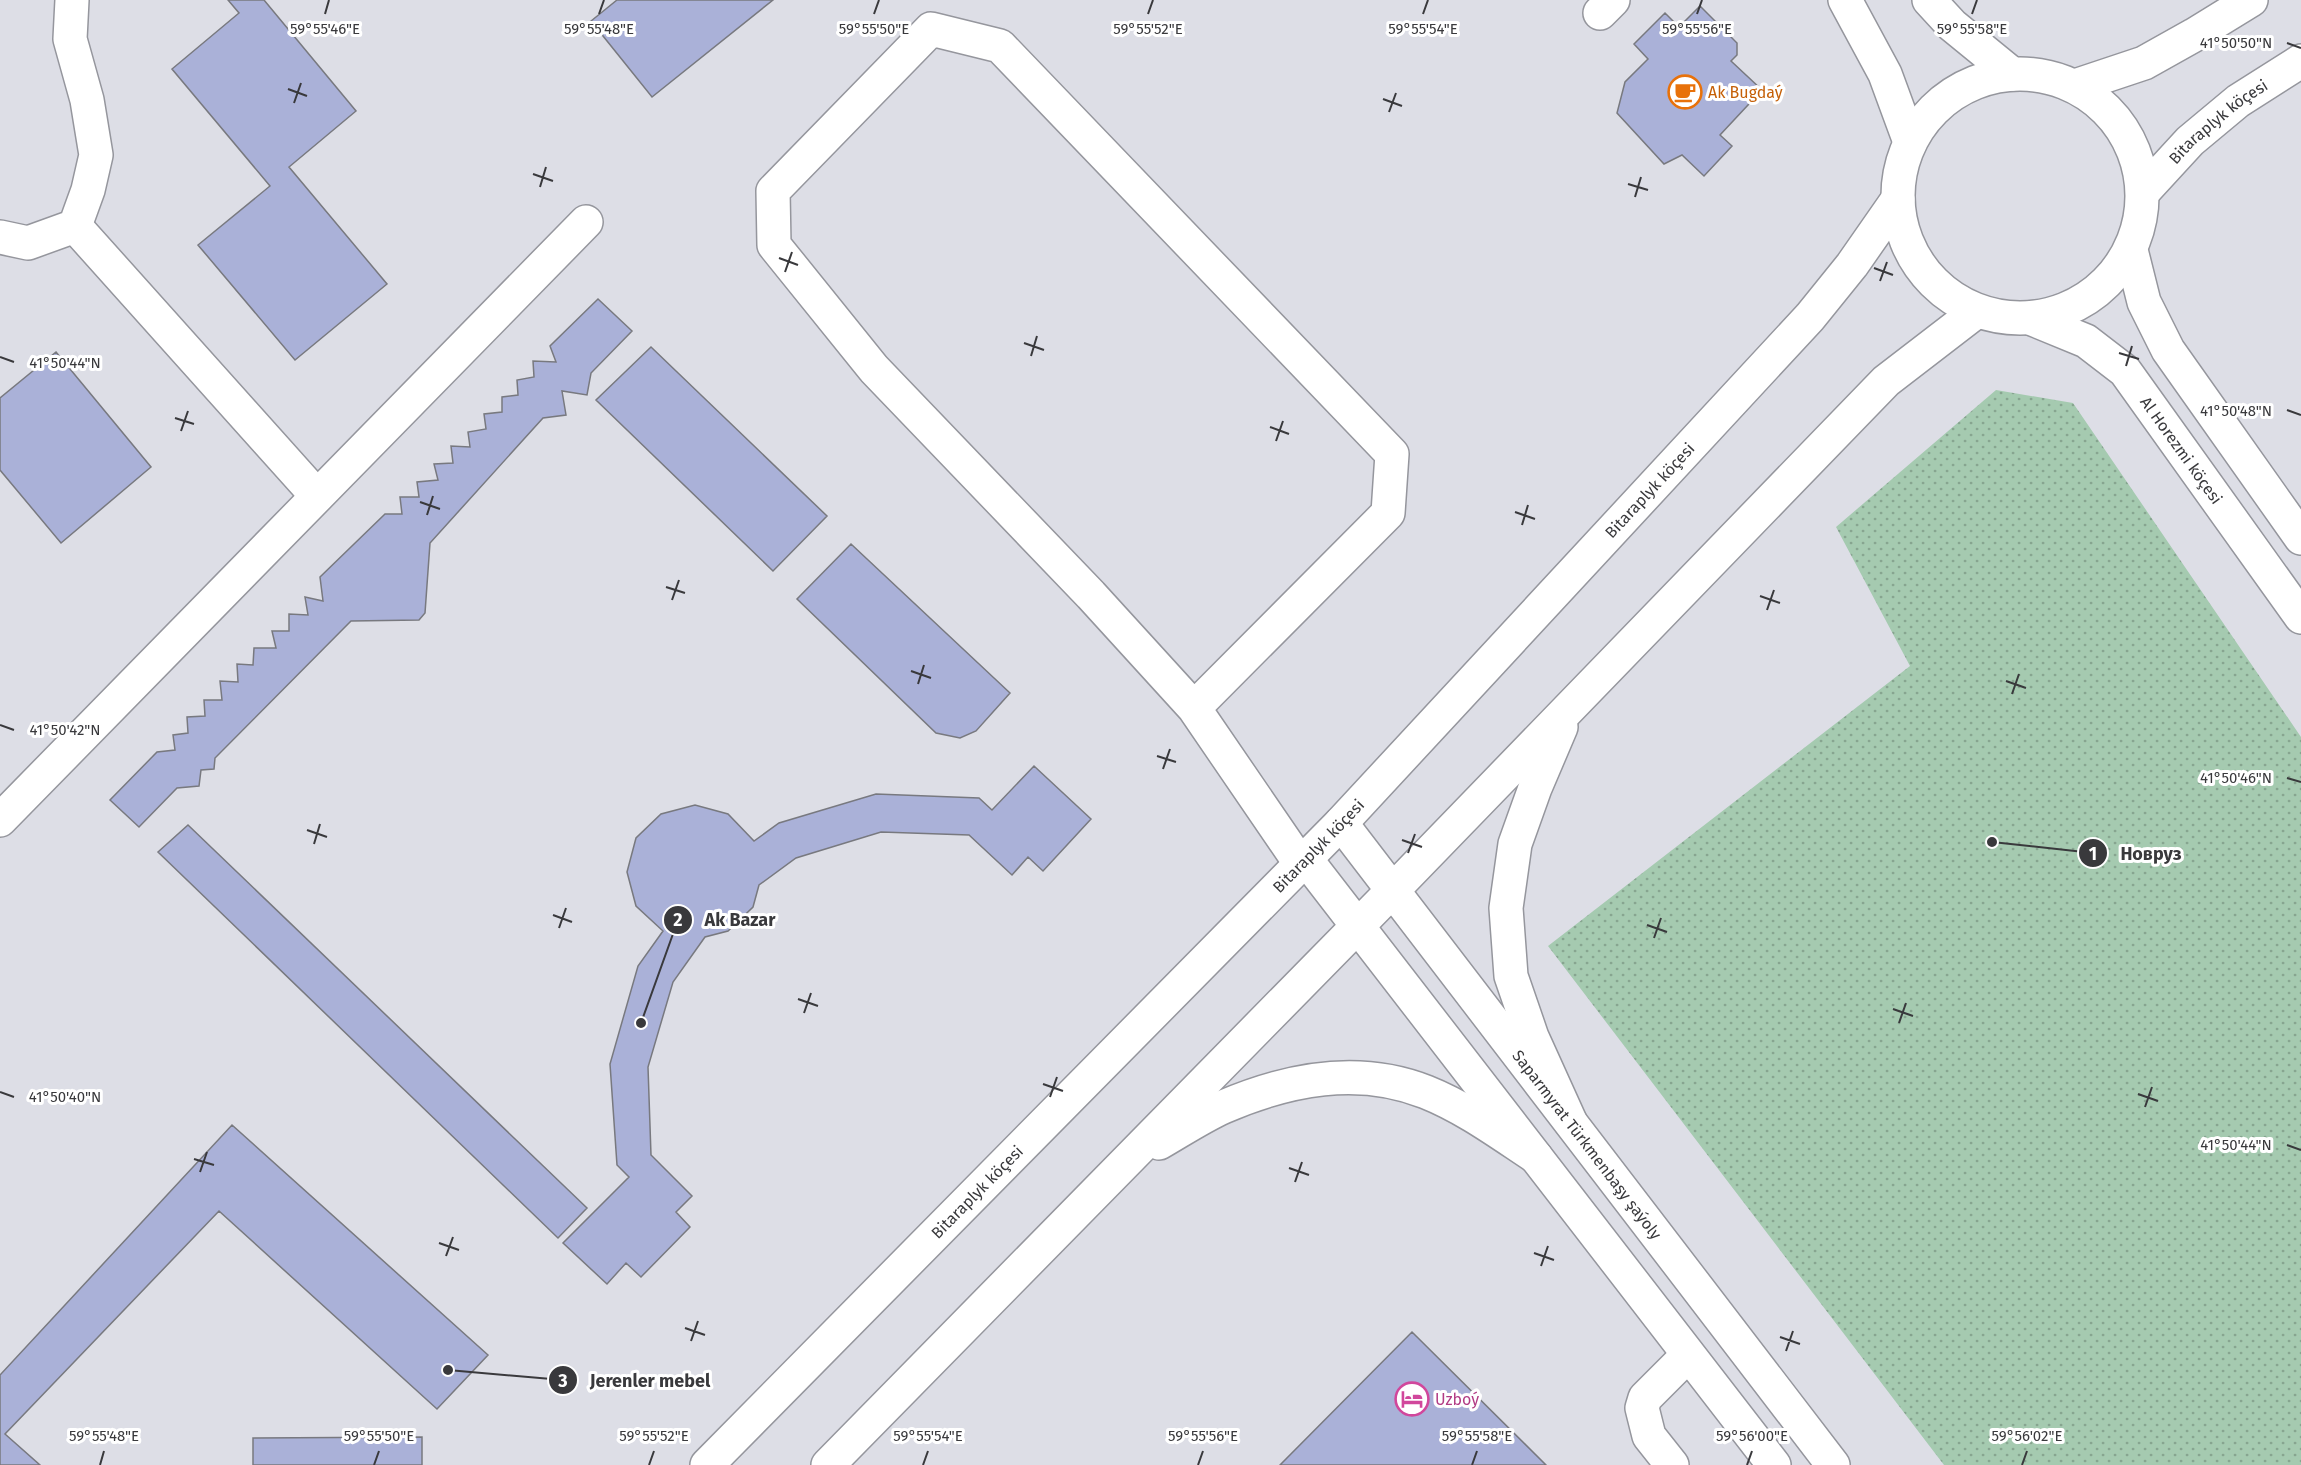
<svg xmlns="http://www.w3.org/2000/svg" width="2301" height="1465" viewBox="0 0 2301 1465" font-family="'Fira Sans',sans-serif">
  <style>
    .park { fill: url(#park-dots) }
    .building { fill: #aab1d8; stroke: #78797f; stroke-width: 1.5 }
    .lines { fill: none; stroke-linecap: round; stroke-linejoin: round }
    .minor-casing { stroke: #95969d; stroke-width: 36 }
    .major-casing { stroke: #95969d; stroke-width: 36 }
    .highway-casing { stroke: #95969d; stroke-width: 36 }
    .minor { stroke: #fff; stroke-width: 33 }
    .major { stroke: #fff; stroke-width: 33 }
    .highway { stroke: #fff; stroke-width: 33 }
    .ticks { fill: none; stroke: #39393c; stroke-width: 2 }
    .labels { text-anchor: middle; stroke-width: 6; stroke-linejoin: round; paint-order: stroke }
    .food-label { font-size: 16px; fill: #c56008; stroke: #fff; text-anchor: start }
    .street-label { font-size: 16px; fill: #39393c; stroke: #fff }
    .hotel-label { font-size: 16px; fill: #b23c85; stroke: #fff; text-anchor: start }
    .ticks-label { font-size: 15px; text-anchor: middle; fill: #39393c; stroke: #fff; stroke-width: 6; stroke-linejoin: round; paint-order: stroke }
    .leader { fill: none; stroke: #39393c; stroke-width: 2 }
    .callout-dot { fill: #39393c; stroke: #fff; stroke-width: 2 }
    .mark-label { font-size: 18px; text-anchor: middle; font-weight: bold; fill: #fff }
    .callout-label { font-size: 18px; text-anchor: middle; font-weight: bold; fill: #39393c; stroke: #fff; stroke-width: 6; stroke-linejoin: round; paint-order: stroke }
  </style>
  <defs>
    <pattern id="park-dots" width="8" height="8" patternUnits="userSpaceOnUse" patternTransform="scale(1.5)"><rect width="8" height="8" fill="#a5cab0"/><path d="M2 2h.1M6 6h.1" fill="none" stroke="#87a590" stroke-width="1.8" stroke-linecap="round"/></pattern>
  </defs>
  <rect width="100%" height="100%" fill="#dddee6"/>
  <path class="park" d="M1996,390L2073,403L2301,737V1465H1944L1548,946L1910,666L1836,527Z"/>
  <path class="building" d="M228,0H264L356,111L289,167L387,284L295,360L198,245L270,186L172,69L239,13Z
    M617,0H773L652,97L591,21Z
    M1700,6L1737,43V55L1731,61L1762,90L1720,135L1732,146L1704,176L1682,155L1664,164L1617,113L1625,82L1648,59L1634,44L1665,13L1679,27Z
    M598,299L632,331L591,373L587,395L562,391L566,415L543,418L430,543L425,613L419,620L351,621L215,758L214,769L201,770L199,786L177,788L139,827L110,800L157,752L175,750L173,735L188,733L187,717L205,716L204,700H222L220,681L238,682L237,664L253,665L254,648H276L272,631H289V614L308,615L305,597L323,601L320,577L385,514H402L400,497H419L417,482L438,480L434,464L453,463L451,446L470,447L468,432L486,429L484,414L502,412V397L518,395L517,380L534,377L533,361L556,362L550,346Z
    M651,347L827,516L773,571L596,400Z
    M56,352L151,467L61,543L0,470V398Z
    M851,544L1010,693L976,731L960,738L936,733L797,599Z
    M1034,766L1091,819L1043,871L1028,857L1012,875L969,835L881,832L796,858L759,885L753,907L728,931L705,937L673,982L648,1067L651,1155L692,1196L676,1212L690,1227L641,1277L626,1263L607,1284L563,1243L629,1177L617,1165L610,1064L638,966L663,931L636,906L627,872L636,838L661,814L695,805L728,814L754,841L779,823L876,794L979,798L992,810Z
    M188,825L587,1208L558,1238L158,852Z
    M232,1125L488,1355L437,1409L219,1211L5,1434L40,1465H0V1375Z
    M1412,1332L1546,1465H1280Z
    M422,1437V1465H253V1438Z"/>
  <g class="lines">
    <defs>
      <g id="minor">
        <path d="M1600,13L1613,0"/>
        <path d="M75,226L317,496"/>
        <path d="M0,237L28,243L75,226L88,190L96,155L87,100L70,39L72,0"/>
        <path d="M2131,250L2144,302L2168,350L2301,538"/>
        <path id="s1" d="M2030,318L2086,341L2125,371L2301,617"/>
        <path d="M1194,708L1388,513L1392,454L1000,46L931,29L773,191L774,245L874,369L1091,595L1194,708L1300,863"/>
        <path d="M0,820L586,222"/>
        <path d="M1672,1465L1649,1436L1642,1408L1645,1398L1688,1355"/>
      </g>
      <g id="major">
        <path d="M1845,0L1885,74L1910,142"/>
        <path d="M1929,0L1952,25L2012,74"/>
        <path id="s2" d="M1341,823L1833,1465"/>
        <path d="M1305,858L1774,1465"/>
      </g>
      <g id="highway">
        <circle cx="2020" cy="196" r="122"/>
        <path d="M2075,86L2144,63L2194,35L2251,0"/>
        <path id="s3" d="M2144,191L2190,141L2238,101L2301,61"/>
        <path d="M1561,727L1535,788L1515,844L1506,908L1511,976L1532,1037L1570,1121"/>
        <path d="M1159,1143C1180,1131 1201,1117 1223,1107C1288,1079 1358,1065 1426,1092C1466,1108 1501,1134 1536,1157"/>
        <path id="s4" d="M707,1465L1341,823L1810,317L1852,265L1898,199"/>
        <path d="M828,1465L1394,889L1886,381L1977,311"/>
      </g>
    </defs>
    <use href="#minor" class="minor-casing"/>
    <use href="#major" class="major-casing"/>
    <use href="#highway" class="highway-casing"/>
    <use href="#minor" class="minor"/>
    <use href="#major" class="major"/>
    <use href="#highway" class="highway"/>
  </g>
  <path class="ticks" d="M325,14L329,0M599,14L604,0M874,14L879,0M1148,14L1153,0M1423,14L1428,0M1697,14L1702,0M1972,14L1977,0M2287,43L2301,48M288,89L307,96M1383,99L1402,106M294,103L301,83M1389,112L1396,93M533,174L553,181M1628,184L1648,190M540,187L546,167M1635,197L1641,177M779,258L798,265M1874,268L1893,275M785,272L792,252M1880,281L1887,262M1024,343L1044,350M2119,353L2139,359M1031,356L1037,336M0,357L14,362M2126,366L2132,346M2287,410L2301,415M175,418L194,424M1270,427L1289,434M181,431L188,411M1276,441L1283,421M420,502L440,509M1515,512L1535,519M427,515L433,496M1522,525L1528,505M666,587L685,593M1760,596L1780,603M672,600L679,580M1767,610L1774,590M911,671L931,678M2006,681L2026,688M918,684L924,665M2012,694L2019,674M0,725L14,730M1157,756L1176,762M1163,769L1170,749M2287,778L2301,782M307,830L327,837M1402,840L1422,847M314,844L320,824M1408,853L1415,834M553,915L572,922M1647,925L1667,932M559,928L566,908M1654,938L1661,918M798,999L818,1006M1893,1009L1913,1016M804,1013L811,993M1899,1023L1906,1003M1043,1084L1063,1091M0,1092L14,1097M2138,1094L2158,1101M1050,1097L1057,1077M2145,1107L2152,1087M2287,1145L2301,1150M194,1159L214,1165M1289,1168L1309,1175M200,1172L207,1152M1295,1182L1302,1162M439,1243L459,1250M1534,1253L1554,1260M446,1256L453,1237M1541,1266L1548,1246M685,1328L705,1335M1780,1337L1800,1344M691,1341L698,1321M1786,1351L1793,1331M100,1465L104,1451M374,1465L379,1451M649,1465L654,1451M923,1465L928,1451M1198,1465L1203,1451M1472,1465L1477,1451M1747,1465L1752,1451M2022,1465L2027,1451"/>
  <defs>
    <symbol id="cafe-ring" viewBox="-11 -11 22 22"><circle r="9.5" fill="#fff" stroke="#e8710a" stroke-width="1.5"/><path d="M-5.5-4.5H6V0H3Q3 3.5 0 3.5H-2.5Q-5.5 3.5-5.5 0ZM3-3.2v2h1.7v-2ZM-6 4.5H4V6H-6Z" fill="#e8710a"/></symbol>
    <symbol id="hotel-ring" viewBox="-11 -11 22 22"><circle r="9.5" fill="#fff" stroke="#d1479c" stroke-width="1.5"/><path d="M-6-4.5h1.5V1H6V5H4.5V3h-9V5H-6ZM-4 0a1.8 1.8 0 1 1 3.6 0ZM.5 0V-2.5h3Q6-2.5 6 0Z" fill="#d1479c"/></symbol>
  </defs>
  <g fill-rule="evenodd">
    <use href="#cafe-ring" x="1666" y="73" width="38" height="38"/>
    <use href="#hotel-ring" x="1393" y="1380" width="38" height="38"/>
  </g>
  <g class="labels">
    <g class="food-label">
      <text x="1708" y="98">Ak Bugdaý</text>
    </g>
    <g class="street-label">
      <text dy="6" stroke="none"><textPath href="#s3" startOffset="102">Bitaraplyk köçesi</textPath></text>
      <text dy="6" stroke="none"><textPath href="#s1" startOffset="207">Al Horezmi köçesi</textPath></text>
      <text dy="6" stroke="none"><textPath href="#s4" startOffset="1356">Bitaraplyk köçesi</textPath></text>
      <text dy="6" stroke="none"><textPath href="#s4" startOffset="870">Bitaraplyk köçesi</textPath></text>
      <text dy="6" stroke="none"><textPath href="#s2" startOffset="405">Saparmyrat Türkmenbaşy şaýoly</textPath></text>
      <text dy="6" stroke="none"><textPath href="#s4" startOffset="384">Bitaraplyk köçesi</textPath></text>
    </g>
    <g class="hotel-label">
      <text x="1435" y="1405">Uzboý</text>
    </g>
  </g>
  <g class="ticks-label">
    <text x="599" y="34">59°55'48"E</text>
    <text x="874" y="34">59°55'50"E</text>
    <text x="1148" y="34">59°55'52"E</text>
    <text x="1423" y="34">59°55'54"E</text>
    <text x="1697" y="34">59°55'56"E</text>
    <text x="1972" y="34">59°55'58"E</text>
    <text x="325" y="34">59°55'46"E</text>
    <text x="2236" y="48">41°50'50"N</text>
    <text x="65" y="368">41°50'44"N</text>
    <text x="2236" y="416">41°50'48"N</text>
    <text x="65" y="735">41°50'42"N</text>
    <text x="2236" y="783">41°50'46"N</text>
    <text x="65" y="1102">41°50'40"N</text>
    <text x="2236" y="1150">41°50'44"N</text>
    <text x="104" y="1441">59°55'48"E</text>
    <text x="379" y="1441">59°55'50"E</text>
    <text x="654" y="1441">59°55'52"E</text>
    <text x="928" y="1441">59°55'54"E</text>
    <text x="1203" y="1441">59°55'56"E</text>
    <text x="1477" y="1441">59°55'58"E</text>
    <text x="1752" y="1441">59°56'00"E</text>
    <text x="2027" y="1441">59°56'02"E</text>
  </g>
  <path class="leader" d="M1992 842L2093 853M641 1023L678 920M448 1370L563 1380"/>
  <g class="callout-dot">
    <circle cx="1992" cy="842" r="6"/>
    <circle cx="641" cy="1023" r="6"/>
    <circle cx="448" cy="1370" r="6"/>
    <circle cx="2093" cy="853" r="15"/>
    <circle cx="678" cy="920" r="15"/>
    <circle cx="563" cy="1380" r="15"/>
  </g>
  <g class="mark-label">
    <text x="2093" y="860">1</text>
    <text x="678" y="926">2</text>
    <text x="563" y="1387">3</text>
  </g>
  <g class="callout-label">
    <text x="2151" y="860">Новруз</text>
    <text x="740" y="926">Ak Bazar</text>
    <text x="650" y="1387">Jerenler mebel</text>
  </g>
</svg>
